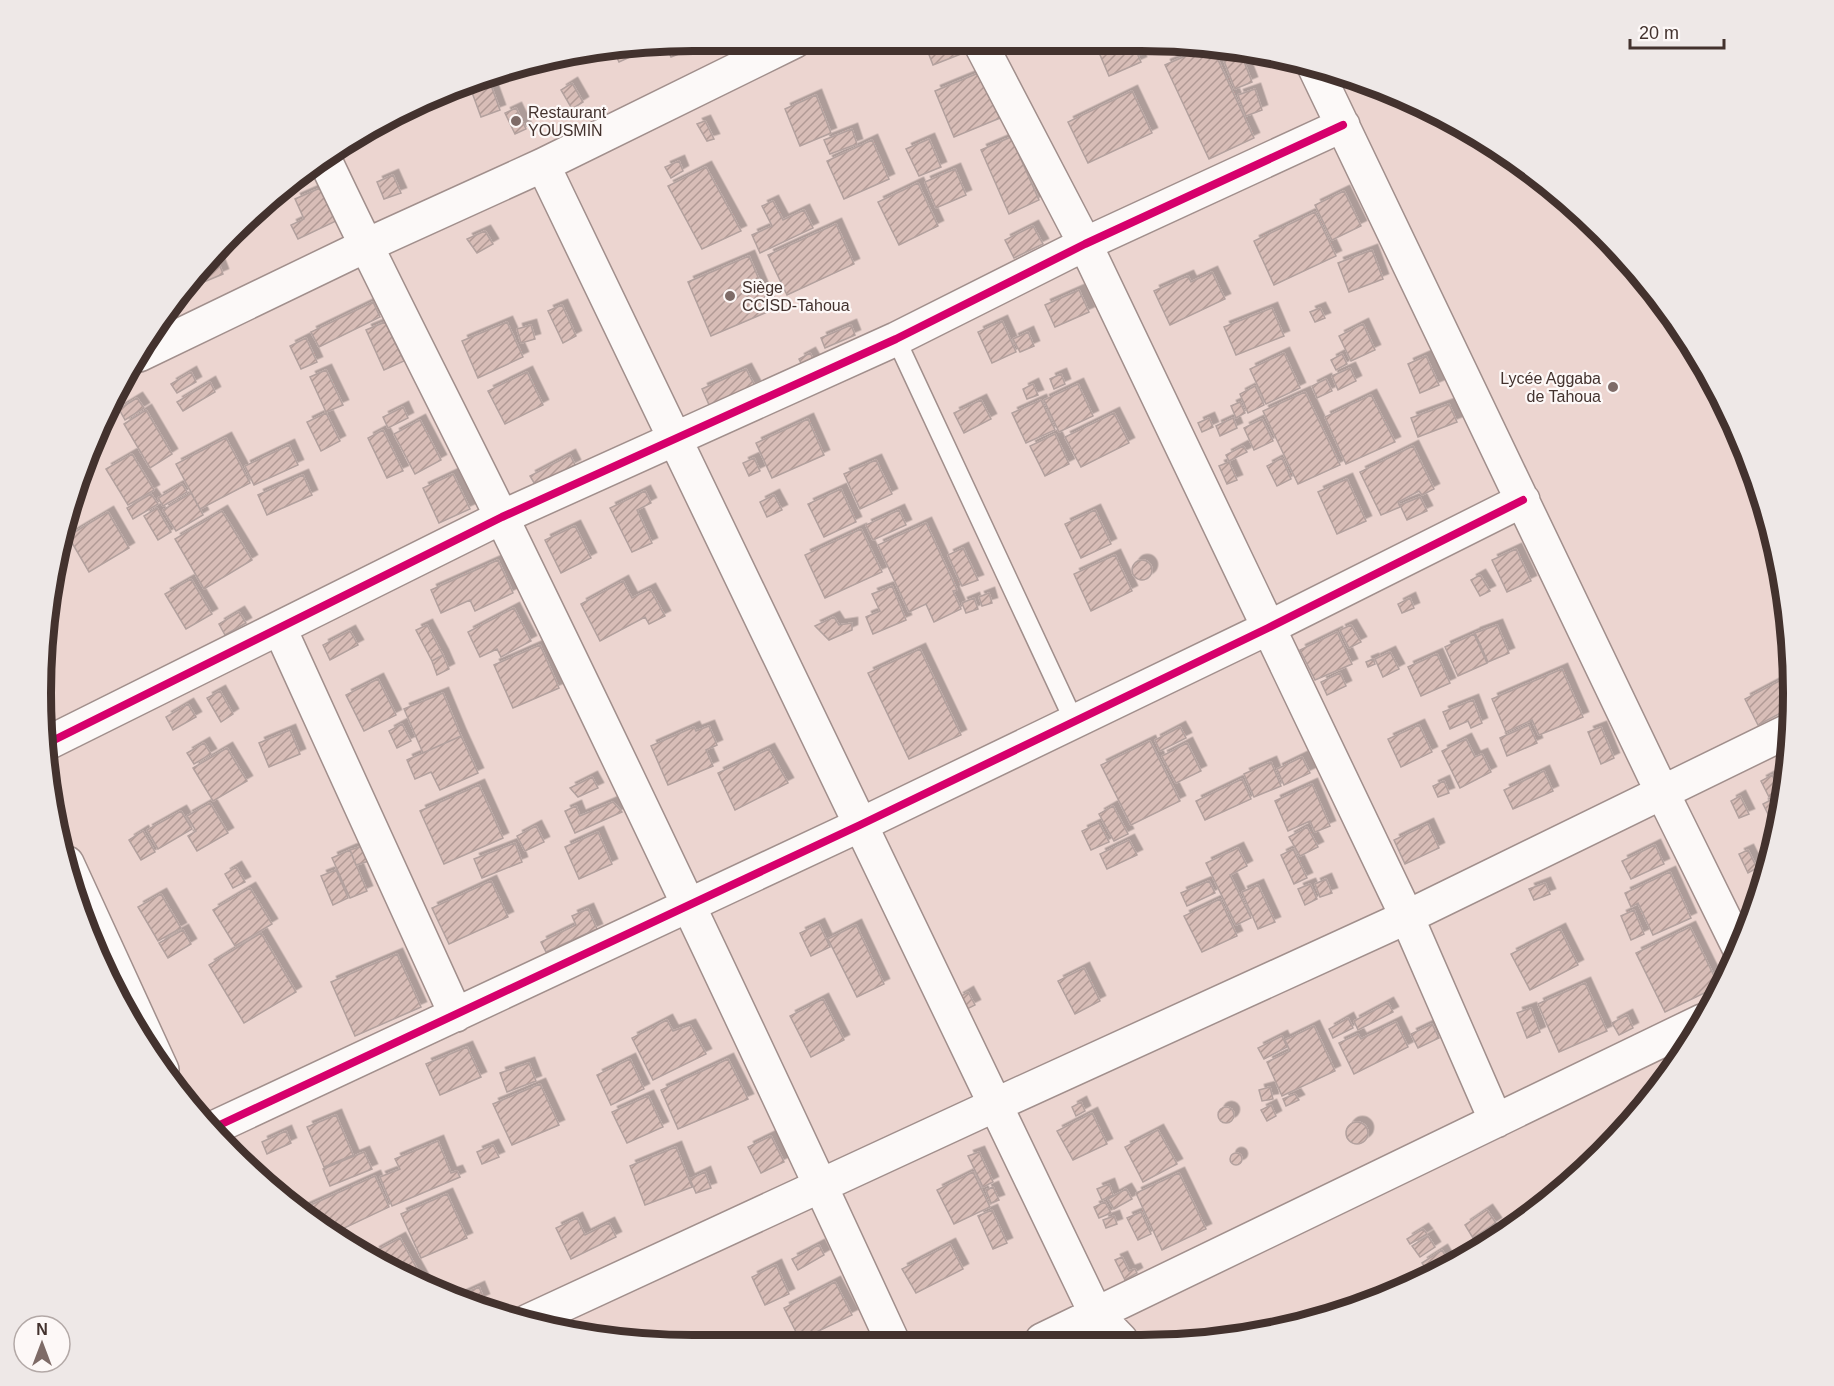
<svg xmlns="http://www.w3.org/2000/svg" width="1834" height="1386" viewBox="0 0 1834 1386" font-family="Helvetica,sans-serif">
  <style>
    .building { fill: url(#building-hatch); stroke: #b3a19e; stroke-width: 1.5; filter: url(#shadow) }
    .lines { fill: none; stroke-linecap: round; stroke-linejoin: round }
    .lane-casing { stroke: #a18f8c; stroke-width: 21 }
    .street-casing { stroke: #a18f8c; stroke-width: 36 }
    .lane { stroke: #fcf9f8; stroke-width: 18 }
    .street { stroke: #fcf9f8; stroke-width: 33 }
    .cycleway-casing { stroke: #fdf8f7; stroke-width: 11 }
    .cycleway { stroke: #d6006c; stroke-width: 8 }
    .poi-dot { fill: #7e6b67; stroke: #fdf8f7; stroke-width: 2 }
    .labels { text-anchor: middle; stroke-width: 4.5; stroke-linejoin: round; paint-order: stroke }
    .poi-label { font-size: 16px; fill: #43322e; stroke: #fdf8f7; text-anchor: start }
    .rim { fill: none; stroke: #43322e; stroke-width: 8 }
  </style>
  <defs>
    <pattern id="building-hatch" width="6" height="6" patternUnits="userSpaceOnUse" patternTransform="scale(1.5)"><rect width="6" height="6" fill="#d8bdb7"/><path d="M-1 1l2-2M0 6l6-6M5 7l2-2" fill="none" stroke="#b19a95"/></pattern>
    <filter id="shadow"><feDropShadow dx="5.5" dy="-5.5" stdDeviation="0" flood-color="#0004"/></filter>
  </defs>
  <rect width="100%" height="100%" fill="#ecd5d0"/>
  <path class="building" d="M686,41L689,50L671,57L665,44Z
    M693,41H709L696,46Z
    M962,41L966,52L933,65L924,42Z
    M1097,42H1132L1141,62L1109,76L1095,43Z
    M1146,42H1181L1152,54Z
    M1208,46L1212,47L1254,138L1209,159L1165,65Z
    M636,48L639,53L619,62L614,51Z
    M1241,54L1252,82L1235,89L1224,61Z
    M528,62L531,69L506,80L502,72Z
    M981,72L1000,118L954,137L935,91Z
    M489,80L500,110L481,117L470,87Z
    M572,83L583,102L572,109L561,90Z
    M1255,89L1262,110L1246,116L1238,95Z
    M1132,91L1152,133L1088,163L1068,122Z
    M816,95L831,133L800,146L785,109Z
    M516,108L526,129L515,134L505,113Z
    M705,121L714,139L707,141L697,124Z
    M852,129L857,144L830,154L824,140Z
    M1011,137L1039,200L1009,214L981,150Z
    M929,139L941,167L919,176L906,149Z
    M872,140L889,179L844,199L827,161Z
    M679,161L683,171L671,178L665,167Z
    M706,167L741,231L702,249L668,186Z
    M955,169L966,195L936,208L925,182Z
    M393,175L401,193L384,199L377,182Z
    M918,183L938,226L899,245L878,202Z
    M320,188L336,221L298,239L291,225L304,219L295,199Z
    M1344,191L1361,226L1332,240L1315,205Z
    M773,201L783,220L804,210L813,228L760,253L752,235L772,226L762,206Z
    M1315,212L1336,256L1274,285L1254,241Z
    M836,224L854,264L787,295L768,255Z
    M1033,226L1043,244L1014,258L1005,240Z
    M238,227L243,236L228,243L226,238Z
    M485,231L493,244L477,253L467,239Z
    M1372,250L1383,279L1349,292L1338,263Z
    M749,256L772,310L711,336L688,282Z
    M218,261L223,274L199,284L195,274L200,268Z
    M1212,272L1225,299L1170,325L1154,291L1188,276L1191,282Z
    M1079,290L1089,312L1055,327L1045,305Z
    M373,302L380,317L319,347L311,332Z
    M562,305L576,336L563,343L548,311Z
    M1272,308L1284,336L1236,355L1224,327Z
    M1320,308L1325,318L1315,322L1310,312Z
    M1002,321L1016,352L992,363L978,332Z
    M385,322L404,361L384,370L366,330Z
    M507,322L523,357L478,378L462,341Z
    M1363,324L1375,350L1351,361L1339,336Z
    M531,325L535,339L521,343L517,329Z
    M851,325L855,335L825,348L821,338Z
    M1028,332L1034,346L1020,352L1013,339Z
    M306,338L317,362L301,369L290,346Z
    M810,353L815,362L803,367L799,359Z
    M1284,353L1300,388L1266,404L1250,369Z
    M1342,354L1347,364L1336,370L1331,360Z
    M1426,356L1439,385L1420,393L1408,364Z
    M1350,368L1356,381L1338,390L1332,376Z
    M746,369L755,386L710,407L702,389Z
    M326,370L343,405L326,412L310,377Z
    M191,372L196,382L177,393L171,384Z
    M527,372L543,405L505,424L488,391Z
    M1061,374L1065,384L1054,389L1050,379Z
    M1326,379L1332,391L1317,398L1312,386Z
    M210,382L215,392L183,411L177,402Z
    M1033,384L1038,395L1027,399L1023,389Z
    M1078,384L1093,416L1059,432L1044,400Z
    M1255,386L1264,405L1248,413L1240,394Z
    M1305,392L1340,465L1298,484L1263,411Z
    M1371,395L1395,442L1346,464L1325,417Z
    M137,398L144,408L125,420L119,409Z
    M981,400L991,419L964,433L954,413Z
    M1041,400L1055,430L1026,443L1012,413Z
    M1240,402L1245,413L1236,418L1231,406Z
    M1449,404L1457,422L1418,437L1411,418Z
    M403,407L408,418L388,428L383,417Z
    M146,410L172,454L150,468L124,424Z
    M326,413L340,441L321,451L307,422Z
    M1114,413L1129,443L1081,467L1065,437Z
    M1209,418L1213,427L1202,432L1198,423Z
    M1233,418L1237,428L1220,436L1216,426Z
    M808,419L824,455L772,478L756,443Z
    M1262,419L1273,441L1254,450L1244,428Z
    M420,420L441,460L415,474L394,434Z
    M383,430L403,471L387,478L368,438Z
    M1055,434L1069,464L1045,476L1030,446Z
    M226,438L250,483L200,509L176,464Z
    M289,445L298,465L254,485L245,466Z
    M1243,446L1247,452L1229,461L1226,455Z
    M1413,446L1434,489L1422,495L1419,491L1398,502L1400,507L1381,515L1360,472Z
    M132,454L154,490L128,505L106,469Z
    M570,455L575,465L536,486L530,476Z
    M754,458L760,471L749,476L743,463Z
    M1282,458L1291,479L1277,486L1267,466Z
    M876,460L892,494L860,509L844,474Z
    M1229,462L1237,480L1227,484L1219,466Z
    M453,474L470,509L439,523L423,488Z
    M303,475L312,495L267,515L258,495Z
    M1347,479L1366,521L1337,534L1318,492Z
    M182,484L187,492L163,506L158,498Z
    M841,489L856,522L824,537L808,504Z
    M645,491L651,503L637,510L652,543L632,552L610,508Z
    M191,493L203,515L176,531L163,510Z
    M151,494L158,504L133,519L127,508Z
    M774,495L782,510L767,517L760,502Z
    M1420,497L1427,511L1407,520L1400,505Z
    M157,508L171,532L158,540L144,516Z
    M899,510L906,525L873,540L866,525Z
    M1095,510L1111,544L1081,558L1065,524Z
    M222,511L252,560L204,589L175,539Z
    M108,512L129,548L89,572L68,536Z
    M926,523L957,590L953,591L961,609L934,622L926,604L909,612L878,545Z
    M575,526L591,558L561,573L545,540Z
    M861,529L882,572L825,598L805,555Z
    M963,548L978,580L962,586L948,555Z
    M1516,549L1531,581L1507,592L1492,560Z
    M1115,555L1132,591L1091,611L1074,574Z
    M1132 570a10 10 0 1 1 20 0a10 10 0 1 1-20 0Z
    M498,560L513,593L475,611L470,600L441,613L431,590Z
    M1480,575L1490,591L1480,596L1471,580Z
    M191,579L212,614L186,629L165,594Z
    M623,581L632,598L650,589L665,616L649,624L645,617L600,641L581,604Z
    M892,586L906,620L873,634L866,617L880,611L872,594Z
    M989,593L992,603L982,606L979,597Z
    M974,598L978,609L966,613L962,603Z
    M1410,598L1414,608L1402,613L1398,604Z
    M514,608L531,641L501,657L497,649L480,657L468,632Z
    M239,612L246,623L225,635L219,624Z
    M834,617L839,625L852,623V630L829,640L815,626Z
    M427,625L443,655L432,661L416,630Z
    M1351,625L1361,642L1349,648L1340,630Z
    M1497,625L1509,653L1488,662L1475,633Z
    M350,631L358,645L330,660L323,645Z
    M1337,632L1352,664L1315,680L1300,650Z
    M1474,634L1487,663L1458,676L1445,647Z
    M540,645L559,688L513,708L494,665Z
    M920,649L961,735L909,759L868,673Z
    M1390,652L1399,669L1383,677L1375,659Z
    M1437,654L1450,683L1421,696L1408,667Z
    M443,655L449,669L437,675L432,661Z
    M1373,659L1375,664L1368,667L1366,662Z
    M1562,669L1583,717L1539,735L1532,720L1506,732L1492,699Z
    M1340,673L1346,686L1327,695L1321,682Z
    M1785,678L1793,695L1792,707L1758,725L1745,699Z
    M378,679L396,715L364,731L346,695Z
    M220,691L233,714L221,722L207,698Z
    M443,693L461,736L423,753L404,709Z
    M1473,700L1482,723L1471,728L1468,721L1450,729L1443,712Z
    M188,704L196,717L173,730L166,717Z
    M402,724L411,741L397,748L389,731Z
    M1419,725L1432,752L1401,767L1388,739Z
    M1529,725L1537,743L1507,756L1500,738Z
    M709,726L717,745L706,750L713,766L668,785L651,746L694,727L696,731Z
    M1180,727L1186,738L1160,751L1155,740Z
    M1601,727L1614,758L1601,764L1588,732Z
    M290,730L300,754L269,767L259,743Z
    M461,736L478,773L440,790L431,772L415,779L407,760Z
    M1466,739L1475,757L1482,754L1491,772L1460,788L1442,751Z
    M1150,741L1180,801L1131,825L1101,765Z
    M204,743L211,754L194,764L187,753Z
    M1187,743L1201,771L1176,783L1162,756Z
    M227,748L247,781L213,801L193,768Z
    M769,749L788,783L735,810L718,773Z
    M1302,757L1310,773L1284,785L1277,769Z
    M1271,762L1281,786L1254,797L1244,774Z
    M1786,769L1784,791L1776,774Z
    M1544,771L1553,791L1513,809L1504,790Z
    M1772,775L1780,791L1769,797L1761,781Z
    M592,777L598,788L578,797L570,788Z
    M1242,779L1251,799L1205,820L1196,801Z
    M1444,781L1449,793L1438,797L1433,786Z
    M1312,784L1330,826L1315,832L1310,821L1288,831L1275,801Z
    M479,785L503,838L444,864L420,811Z
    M1740,796L1749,814L1739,818L1731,801Z
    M1776,797L1782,811L1777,832L1763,804Z
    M613,802L622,812L575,833L565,811L576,806L580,816Z
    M210,803L228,833L197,851L188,836L196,831L187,816Z
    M1113,806L1128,834L1114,841L1099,814Z
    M181,811L192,829L158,849L147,830Z
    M1099,823L1109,842L1091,850L1082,831Z
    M1428,824L1439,848L1405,864L1394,840Z
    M536,826L544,842L525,851L517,836Z
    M1307,827L1318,847L1300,856L1289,837Z
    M143,831L155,852L141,860L129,840Z
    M598,832L612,864L579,879L565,847Z
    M1129,840L1137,855L1107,869L1100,854Z
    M515,843L522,862L482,878L474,859Z
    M1655,845L1664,864L1631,879L1622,861Z
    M363,846L369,861L356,865L350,850Z
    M1238,848L1247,866L1230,875L1251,918L1236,925L1206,863Z
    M1293,849L1307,878L1294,884L1281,855Z
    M350,850L367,891L350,898L332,858Z
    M1748,850L1757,868L1748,873L1739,854Z
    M236,867L245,882L233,888L225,874Z
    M336,870L348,898L333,905L321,876Z
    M1670,872L1691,918L1653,935L1638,903L1631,907L1625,893Z
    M1326,879L1332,893L1320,897L1315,884Z
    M491,881L508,917L449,944L432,908Z
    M1209,881L1215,893L1187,906L1181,893Z
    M1545,883L1550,894L1534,900L1529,889Z
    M1310,884L1317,899L1305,905L1298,889Z
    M1258,885L1275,922L1258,929L1242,892Z
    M250,888L272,924L235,946L213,910Z
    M161,894L181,928L158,941L138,907Z
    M1220,899L1237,936L1202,952L1184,916Z
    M588,909L597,929L546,952L541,942L576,925L572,916Z
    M1634,910L1644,934L1631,940L1621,916Z
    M819,924L830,947L811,956L800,933Z
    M856,925L884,984L857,997L828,939Z
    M1690,927L1719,986L1665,1012L1636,953Z
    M1560,929L1578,965L1530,990L1511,954Z
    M183,930L191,944L168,958L159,943Z
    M261,933L296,992L244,1023L209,965Z
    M397,954L421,1007L355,1036L331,982Z
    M1084,968L1100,1001L1075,1014L1058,981Z
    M1585,983L1607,1031L1559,1052L1538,1004Z
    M968,992L975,1005L965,1010L958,998Z
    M823,999L844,1040L811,1057L790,1016Z
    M1388,1003L1393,1012L1358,1030L1354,1021Z
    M1531,1008L1540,1032L1527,1038L1517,1013Z
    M1627,1015L1633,1028L1619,1035L1612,1023Z
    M1348,1018L1353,1028L1333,1038L1329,1029Z
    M667,1020L673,1031L690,1025L706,1054L653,1080L632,1038Z
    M1396,1022L1408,1047L1354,1074L1339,1043L1358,1034L1361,1039Z
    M1432,1024L1439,1038L1418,1048L1411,1034Z
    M1314,1026L1335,1071L1282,1096L1267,1062L1290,1051L1285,1040Z
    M1282,1036L1287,1047L1264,1059L1258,1048Z
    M467,1047L481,1077L440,1095L426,1064Z
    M630,1059L644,1089L611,1105L597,1075Z
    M728,1059L748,1099L678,1129L661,1090Z
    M529,1063L536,1081L507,1092L500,1073Z
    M1668,1075L1638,1111L1631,1103Z
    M540,1084L559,1125L512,1145L493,1104Z
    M1270,1087L1273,1099L1262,1101L1259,1090Z
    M1295,1094L1299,1100L1286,1106L1283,1099Z
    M648,1096L663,1127L627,1143L612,1112Z
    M1081,1102L1085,1111L1076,1116L1072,1107Z
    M1271,1105L1276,1116L1267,1121L1261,1110Z
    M1218 1115a8 8 0 1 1 16 0a8 8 0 1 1-16 0Z
    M1092,1113L1107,1144L1073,1160L1057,1131Z
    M336,1115L353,1155L324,1167L307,1127Z
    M1346 1133a11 11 0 1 1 22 0a11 11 0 1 1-22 0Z
    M1158,1130L1177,1164L1143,1182L1125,1147Z
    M286,1131L291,1143L267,1154L262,1142Z
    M771,1136L784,1162L761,1173L748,1147Z
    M438,1141L451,1173L457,1171L460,1177L392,1206L380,1177L400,1169L395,1159Z
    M493,1145L499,1157L482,1164L477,1152Z
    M676,1147L692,1187L645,1205L630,1166Z
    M364,1152L372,1169L330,1186L323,1169Z
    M979,1152L993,1182L983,1187L968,1156Z
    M1230 1159a6 6 0 1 1 12 0a6 6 0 1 1-12 0Z
    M705,1172L711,1188L696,1193L690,1179Z
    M973,1172L990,1207L954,1224L937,1190Z
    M1179,1173L1206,1229L1162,1250L1136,1193Z
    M375,1176L389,1207L334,1233L302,1209Z
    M1109,1184L1113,1195L1102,1200L1097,1189Z
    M993,1187L999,1200L991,1203L986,1190Z
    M1126,1189L1132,1199L1114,1209L1108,1199Z
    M447,1194L467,1238L421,1258L401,1214Z
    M1105,1202L1111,1213L1099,1218L1094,1207Z
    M992,1210L1007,1243L993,1249L978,1216Z
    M1487,1210L1496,1223L1473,1238L1465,1225Z
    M1529,1210L1531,1213L1504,1235L1481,1247L1479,1244Z
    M1141,1212L1151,1234L1138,1240L1127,1218Z
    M1114,1216L1117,1224L1106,1228L1103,1220Z
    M577,1218L585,1235L609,1223L616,1237L571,1259L556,1228Z
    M1423,1229L1427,1234L1410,1244L1407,1239Z
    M1428,1236L1435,1247L1420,1257L1412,1246Z
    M400,1238L426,1285L398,1272L394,1265L389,1268L380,1264L374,1252Z
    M950,1244L963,1269L916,1293L902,1269Z
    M819,1245L824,1255L798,1270L792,1259Z
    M1442,1250L1449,1262L1429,1272L1422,1263Z
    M1122,1257L1129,1271L1135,1269L1137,1273L1125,1280L1115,1260Z
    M776,1265L789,1294L765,1305L752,1277Z
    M835,1282L852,1315L800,1340L784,1308Z
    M479,1287L484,1299L471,1305L455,1298Z"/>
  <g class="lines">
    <defs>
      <path id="lane" d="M896,339L1074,721"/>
      <path id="street" d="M979,41L1085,244L1407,917L1496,1121
        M1313,64L1662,792L1740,950
        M325,160C382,281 444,400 503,520C636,792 765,1065 892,1340
        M543,165L1096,1314L1121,1340
        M139,355L365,246L543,165L795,41
        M280,629L456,1015
        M44,745L502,517L896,339L1085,244L1343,125
        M67,863L162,1070
        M211,1129L860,825L1268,628L1523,500
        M528,1321L995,1105L1407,917L1790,730
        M1042,1340L1702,1021"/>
    </defs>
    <use href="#lane" class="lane-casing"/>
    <use href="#street" class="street-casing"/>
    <use href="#lane" class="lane"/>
    <use href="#street" class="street"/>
    <defs>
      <path id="cycleway" d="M44,745L502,517L896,339L1085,244L1343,125
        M211,1129L860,825L1268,628L1523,500"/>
    </defs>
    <use href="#cycleway" class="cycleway-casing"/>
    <use href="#cycleway" class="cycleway"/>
  </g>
  <g class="poi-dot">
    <circle cx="516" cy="121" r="6"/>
    <circle cx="730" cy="296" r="6"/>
    <circle cx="1613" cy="387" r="6"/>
  </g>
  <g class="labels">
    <g class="poi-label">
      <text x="528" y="118">Restaurant<tspan x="528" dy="18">YOUSMIN</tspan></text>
      <text x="742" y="293">Siège<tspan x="742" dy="18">CCISD-Tahoua</tspan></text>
      <text x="1601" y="384" text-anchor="end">Lycée Aggaba<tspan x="1601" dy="18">de Tahoua</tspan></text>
    </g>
  </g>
  <path d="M0 0H1834V1386H0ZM693 51H1141A642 642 0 0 1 1783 693V693A642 642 0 0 1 1141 1335H693A642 642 0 0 1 51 693V693A642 642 0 0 1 693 51Z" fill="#eee8e7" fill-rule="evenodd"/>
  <path class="rim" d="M693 51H1141A642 642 0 0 1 1783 693V693A642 642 0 0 1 1141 1335H693A642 642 0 0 1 51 693V693A642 642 0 0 1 693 51Z"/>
  <g transform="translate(42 1344)"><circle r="28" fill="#fdf8f7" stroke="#b3a9a7" stroke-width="1.5"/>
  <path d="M0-4.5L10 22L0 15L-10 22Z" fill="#7e6b67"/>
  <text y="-9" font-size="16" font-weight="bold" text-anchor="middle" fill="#43322e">N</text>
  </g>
  <path d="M1630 39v9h94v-9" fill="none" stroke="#43322e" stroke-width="3"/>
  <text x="1639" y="39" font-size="18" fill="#43322e" stroke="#fdf8f7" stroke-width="4.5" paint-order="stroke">20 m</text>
</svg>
